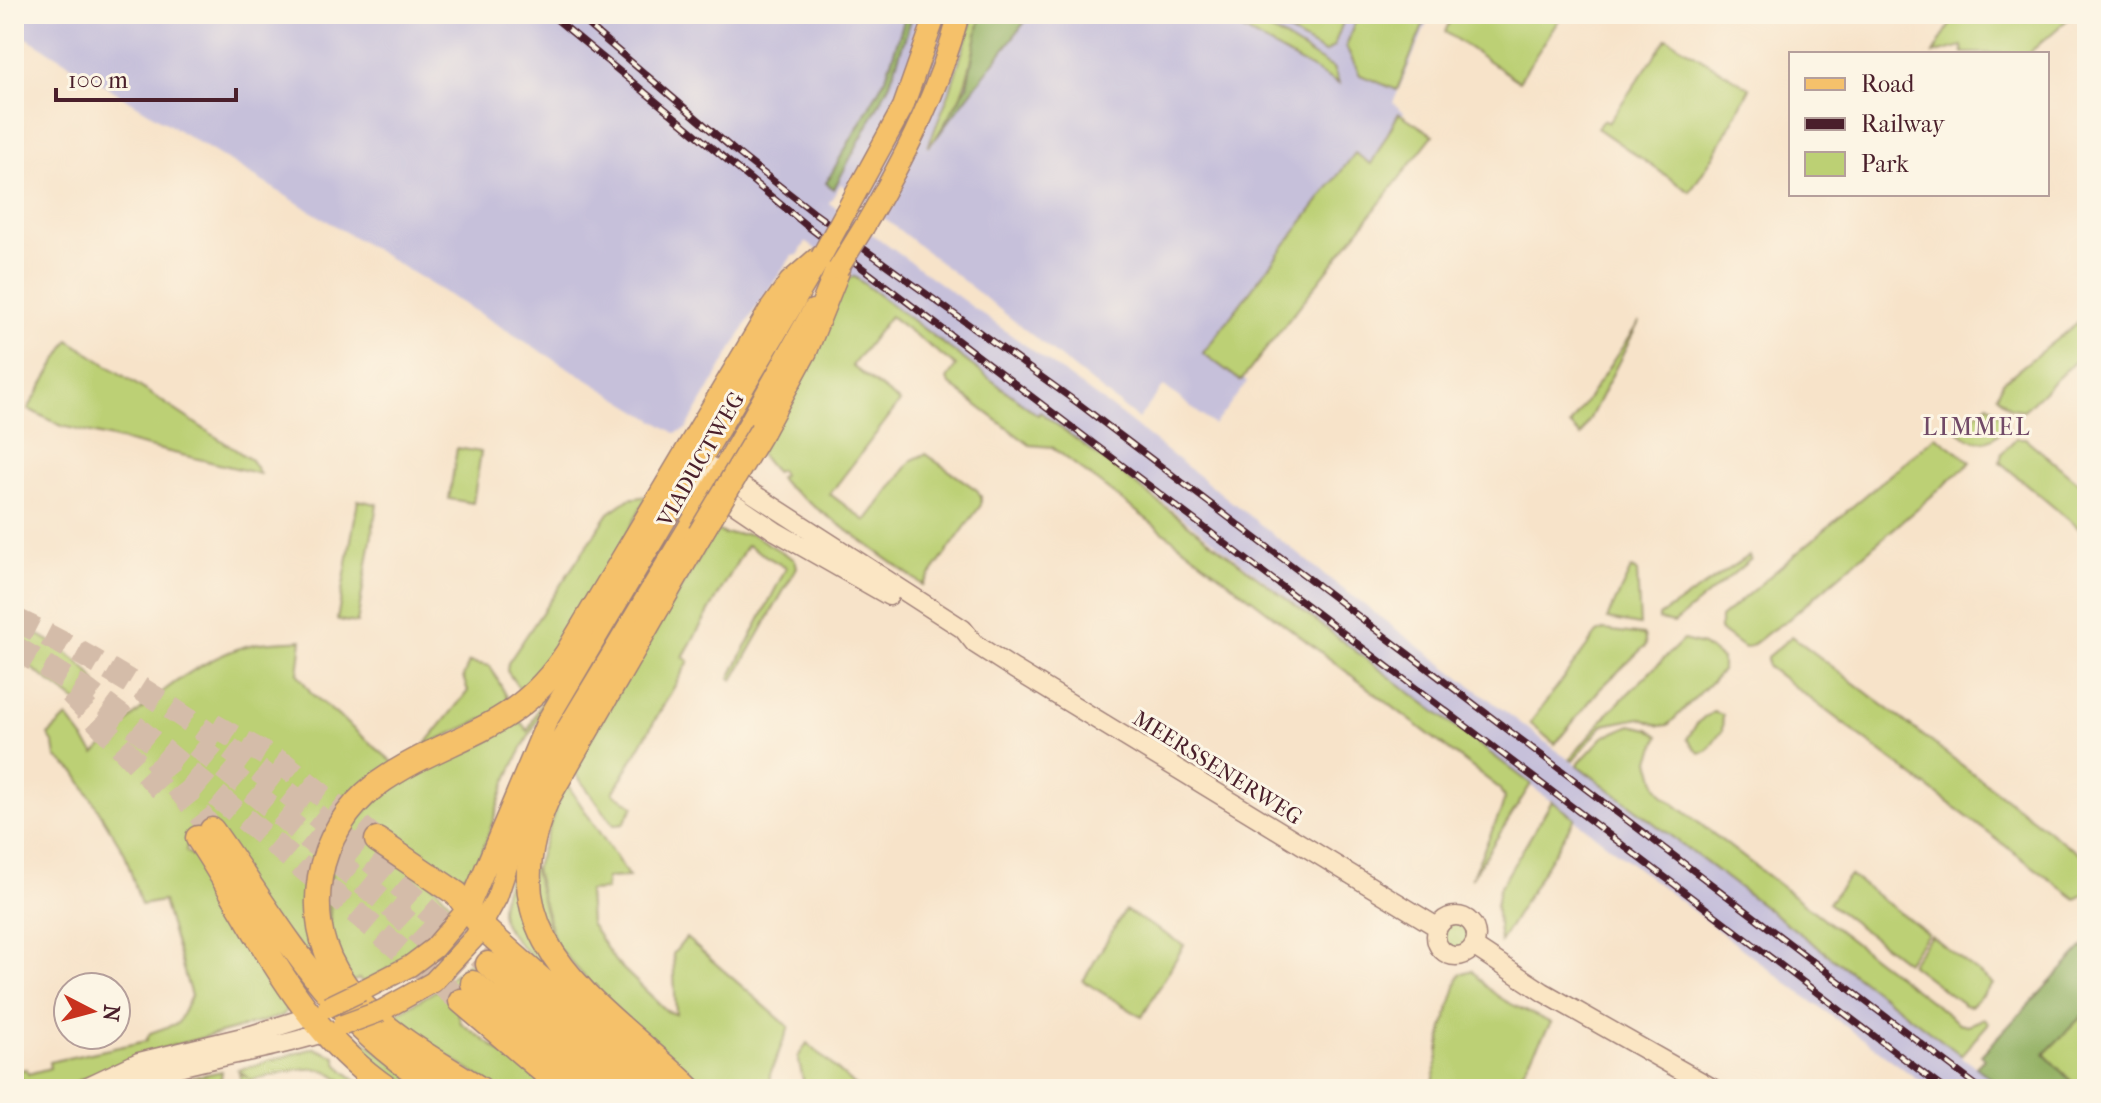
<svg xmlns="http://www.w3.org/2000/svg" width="2101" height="1103" viewBox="0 0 2101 1103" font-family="'IM FELL French Canon',serif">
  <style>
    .industrial { fill: #c6c0da }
    .green { fill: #bcd074; stroke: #837850; stroke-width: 2 }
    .forest { fill: #95b266; stroke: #706848; stroke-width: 2 }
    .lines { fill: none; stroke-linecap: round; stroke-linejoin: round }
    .highway-tunnel { stroke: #d4bca9; stroke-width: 24; stroke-dasharray: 24 12; stroke-linecap: butt }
    .secondary-casing { stroke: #a0817a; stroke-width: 21 }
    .primary-casing { stroke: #a0817a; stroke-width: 23 }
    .highway-casing { stroke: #a0817a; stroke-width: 27 }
    .secondary { stroke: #fbe6c4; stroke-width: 18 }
    .primary { stroke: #f5c16b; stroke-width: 20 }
    .highway { stroke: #f5c16b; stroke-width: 24 }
    .rail-casing { stroke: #4a1f2b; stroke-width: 7 }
    .rail { stroke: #fcf5e5; stroke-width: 4; stroke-dasharray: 12; stroke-linecap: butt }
    .primary-bridge-casing { stroke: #a0817a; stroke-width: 23; stroke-linecap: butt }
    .highway-bridge-casing { stroke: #a0817a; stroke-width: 27; stroke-linecap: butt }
    .primary-bridge { stroke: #f5c16b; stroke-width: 20 }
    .highway-bridge { stroke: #f5c16b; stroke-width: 24 }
    .labels { text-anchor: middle; stroke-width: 6; stroke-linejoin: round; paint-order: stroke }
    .street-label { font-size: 22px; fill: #4a1f2b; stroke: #fcf5e5 }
    .neighbourhood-label { font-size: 24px; letter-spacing: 2px; fill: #714a67; stroke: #fcf5e5 }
  </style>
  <rect width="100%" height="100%" fill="#fcf5e5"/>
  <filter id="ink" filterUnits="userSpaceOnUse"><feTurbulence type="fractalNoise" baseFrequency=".0125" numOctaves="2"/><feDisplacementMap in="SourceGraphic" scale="16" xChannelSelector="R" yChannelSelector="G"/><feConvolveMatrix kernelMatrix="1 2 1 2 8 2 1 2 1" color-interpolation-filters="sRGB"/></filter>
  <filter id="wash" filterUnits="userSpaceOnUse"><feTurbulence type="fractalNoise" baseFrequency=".006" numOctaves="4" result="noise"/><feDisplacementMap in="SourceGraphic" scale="32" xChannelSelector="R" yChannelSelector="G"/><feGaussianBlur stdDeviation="1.8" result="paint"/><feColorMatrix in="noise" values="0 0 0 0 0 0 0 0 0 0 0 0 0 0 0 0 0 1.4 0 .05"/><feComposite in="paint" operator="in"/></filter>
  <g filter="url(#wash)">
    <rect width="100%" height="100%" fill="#f7e3c9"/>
    <path class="industrial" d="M14,14H1431L1393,103L1404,112L1379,155L1370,168L1356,158L1205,352L1247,382L1214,425L1164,386L1138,419L841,184L829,203L1116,411L1339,586L2005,1089H1931L1788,984L1163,502L1041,413L1038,415L806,242L798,255L792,256L754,311L686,429L675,433L14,30Z"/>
    <path class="green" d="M974,14H981C972,63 964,110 928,147L950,91Z
      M1215,14C1257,14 1298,48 1333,68L1339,84Z
      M1258,14H1346L1334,46L1325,53Z
      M1358,14H1428L1397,90L1360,75L1346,47Z
      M1453,14H1561L1562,15L1519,81L1445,32Z
      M1956,14H2074L2028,54L1963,53L1962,46L1933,54Z
      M1667,38L1750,88L1713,157L1690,192L1597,128L1603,120L1608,123Z
      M1399,113L1433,135L1241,381L1203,353L1355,153L1371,164Z
      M848,277H855L1038,415L1040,412L1531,784L1471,879L1502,808L1504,798L1499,788L1052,447L1030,445L950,385L947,379L956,366L890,316L852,366L900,402L830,494L866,521L912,460L925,454L977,490L981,496V505L923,585L786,486L779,478L783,475L780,470L775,472L759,453L822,337Z
      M2087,315V350L2024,410L2010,408L1997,395L2003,382Z
      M1639,322L1581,436L1570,425Z
      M69,340L251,460L260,474L62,426L28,409Z
      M1988,404L2000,415L2004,428C1990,446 1973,445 1957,430Z
      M1936,436L1971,462L1784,623C1769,628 1759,645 1744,648L1720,630V618Z
      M2016,438H2025L2087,490V535L2000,462L2002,453Z
      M457,448L481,452L473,503L449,499Z
      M647,496L571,639L523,694L507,671L508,663L609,513L629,499Z
      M358,500L377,504L357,623L337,620Z
      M716,530L725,534H752L795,560L797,567L733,680L730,678L786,568L747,545L683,657L689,661L613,793L634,806L623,824L614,825L572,769Z
      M1749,556L1751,559L1674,623L1659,620V616Z
      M1631,569L1637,572L1640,625L1607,619Z
      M14,623C40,634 101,667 100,698L90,706L81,705L14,655Z
      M590,630C563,679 531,726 508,777C496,804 487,855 468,874L446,879L411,850L397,832L383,831L453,906C445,945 394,965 363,983L359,979L352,982C345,967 333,948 330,932C309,804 428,767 519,720L528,731L546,692Z
      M1604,630L1644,635L1646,645L1599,690L1555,744L1530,723L1597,633Z
      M1792,636L2087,860V893L2076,899L1767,666V657Z
      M302,640L298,674L312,694L400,768L333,826L328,973L188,842L186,851L198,859L289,1005L283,1016L146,1053L59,1089H15L22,1085L17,1071L26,1069L28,1074L50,1068L49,1062L146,1041L150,1033L178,1023L191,996L163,901L141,905L125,854L76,773L56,757L54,744L48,735L67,717L95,754C138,710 187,664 246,646C263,641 284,642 302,640Z
      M1683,640L1703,645L1722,659V671L1668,725L1660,726L1640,718L1603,725L1573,761L1570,759L1610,711Z
      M469,662L490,666L512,706L424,746L468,691L463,677Z
      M1713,712L1723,715L1722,731L1707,751L1699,753L1687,739L1698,722Z
      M1631,725L1649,729L1659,736L1650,760L1657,786L1664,796L1959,1023L1968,1025L1984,1019L1989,1023L1961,1055L1577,765L1603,737Z
      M565,781L629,877L606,878V890L588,891L590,923L615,961L667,1011L676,1014L673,954L686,938L789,1027L770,1074L769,1089H699L622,1019L552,941L535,869Z
      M1552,801L1575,818L1500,942L1496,906L1499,889Z
      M524,838L569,989C550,971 500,936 501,910C502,887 517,860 524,838Z
      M1850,875L1928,934L1906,962L1828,903Z
      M1125,910L1184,945L1142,1017L1083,981Z
      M1442 936a14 14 0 1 1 28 0a14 14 0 1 1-28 0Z
      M1931,936L1993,984L1971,1006L1964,1005L1910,964Z
      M470,960L481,972L625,1089H611L487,982L458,1012L461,1023L551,1089H498L389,1018L435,991Z
      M1472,970C1497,1004 1517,1005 1551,1023L1512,1089H1432L1443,1028L1460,974Z
      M2087,1011V1089H2079L2044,1054Z
      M354,1033L428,1089H400L350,1046L346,1035Z
      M807,1043L859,1089H805L798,1057Z
      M314,1048L335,1056L338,1065L365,1089H347C327,1053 282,1075 250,1080L253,1089H243L239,1073L249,1078L238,1070Z
      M222,1071L220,1085L214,1086L212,1082L194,1089H138Z"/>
    <path class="forest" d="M906,14H913L890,83L834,189L826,183L886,77Z
      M981,14H1031L936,138L967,86Z
      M2087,943V1011L2044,1054L2079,1089H2005L1976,1067L1984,1059L1981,1055Z"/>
  </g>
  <g filter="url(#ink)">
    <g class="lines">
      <path class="highway-tunnel" d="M14,619C190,702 344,834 488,964
        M14,647L88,692L134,726L461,1001
        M71,693L161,789
        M213,725L285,765L377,840
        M196,745L390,906L473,983
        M154,758L212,830"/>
      <defs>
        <path id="secondary" d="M701,460L963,629L975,644L1014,669L1437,927
          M692,475L775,531L889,596
          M1436 936a20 20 0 1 1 40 0a20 20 0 1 1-40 0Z
          M1473,946L1543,992L1714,1089
          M82,1089L139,1062L251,1035L311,1016
          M116,1089C183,1058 257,1055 326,1032"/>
        <path id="primary" d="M845,213L903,107L936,14
          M864,227C904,159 939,91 959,14
          M361,991L410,966L434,948L469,907L547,721L815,267
          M381,1011L433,982L475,937L497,897L525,811L550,757L721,473L813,310"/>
        <path id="highway" d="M762,430L805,351L838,269
          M212,830C285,932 329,1022 441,1089
          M198,838C258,928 295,1025 388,1089
          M377,840L457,894L481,926L665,1089
          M488,964L633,1089
          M473,983L598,1089
          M461,1001L564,1089
          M480,1089C399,1038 302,989 320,877C326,841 347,807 376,785C448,733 514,736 568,652L771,311L791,283L821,257
          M690,1089C600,1001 482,943 548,797L700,534"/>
      </defs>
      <use href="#secondary" class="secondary-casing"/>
      <use href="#primary" class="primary-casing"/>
      <use href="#highway" class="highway-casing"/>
      <use href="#secondary" class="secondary"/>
      <use href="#primary" class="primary"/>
      <use href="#highway" class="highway"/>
      <defs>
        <path id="rail" d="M550,14L807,226L1944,1089
          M575,14L734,150L813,212L1079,404L1981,1089"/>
      </defs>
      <use href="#rail" class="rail-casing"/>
      <use href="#rail" class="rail"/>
      <defs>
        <path id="primary-bridge" d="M821,257L845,213
          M838,269L864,227
          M328,1007L361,991
          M343,1025L381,1011"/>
        <path id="highway-bridge" d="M700,534L762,430"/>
      </defs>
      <use href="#primary-bridge" class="primary-bridge-casing"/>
      <use href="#highway-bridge" class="highway-bridge-casing"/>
      <use href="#primary-bridge" class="primary-bridge"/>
      <use href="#highway-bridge" class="highway-bridge"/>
    </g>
  </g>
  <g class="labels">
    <g class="street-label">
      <text transform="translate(700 459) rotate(-60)" y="8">VIADUCTWEG</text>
      <text transform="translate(1218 767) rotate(32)" y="8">MEERSSENERWEG</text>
    </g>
    <g class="neighbourhood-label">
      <text x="1977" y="435">LIMMEL</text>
    </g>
  </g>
  <rect width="2101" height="1103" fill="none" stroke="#fcf5e5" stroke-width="48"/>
  <rect x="1789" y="52" width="260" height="144" fill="#fcf5e5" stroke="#b59f9b" stroke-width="2"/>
  <rect x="1805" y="78" width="40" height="12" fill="#f5c16b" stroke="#b59f9b" stroke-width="2"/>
  <text x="1861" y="92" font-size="24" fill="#4a1f2b">Road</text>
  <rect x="1805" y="118" width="40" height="12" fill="#4a1f2b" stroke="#b59f9b" stroke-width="2"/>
  <text x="1861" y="132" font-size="24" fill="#4a1f2b">Railway</text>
  <rect x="1805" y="152" width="40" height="24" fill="#bcd074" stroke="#b59f9b" stroke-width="2"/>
  <text x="1861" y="172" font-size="24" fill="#4a1f2b">Park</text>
  <g transform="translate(92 1011) rotate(96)"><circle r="38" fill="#fcf5e5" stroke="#b59f9b" stroke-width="2"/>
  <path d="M0-6L14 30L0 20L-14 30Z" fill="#c8321e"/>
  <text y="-12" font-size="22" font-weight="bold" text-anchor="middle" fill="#4a1f2b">N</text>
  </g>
  <path d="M56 88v12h180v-12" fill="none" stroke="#4a1f2b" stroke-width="4"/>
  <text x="68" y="88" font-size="24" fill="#4a1f2b" stroke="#fcf5e5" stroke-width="6" paint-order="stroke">100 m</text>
</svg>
